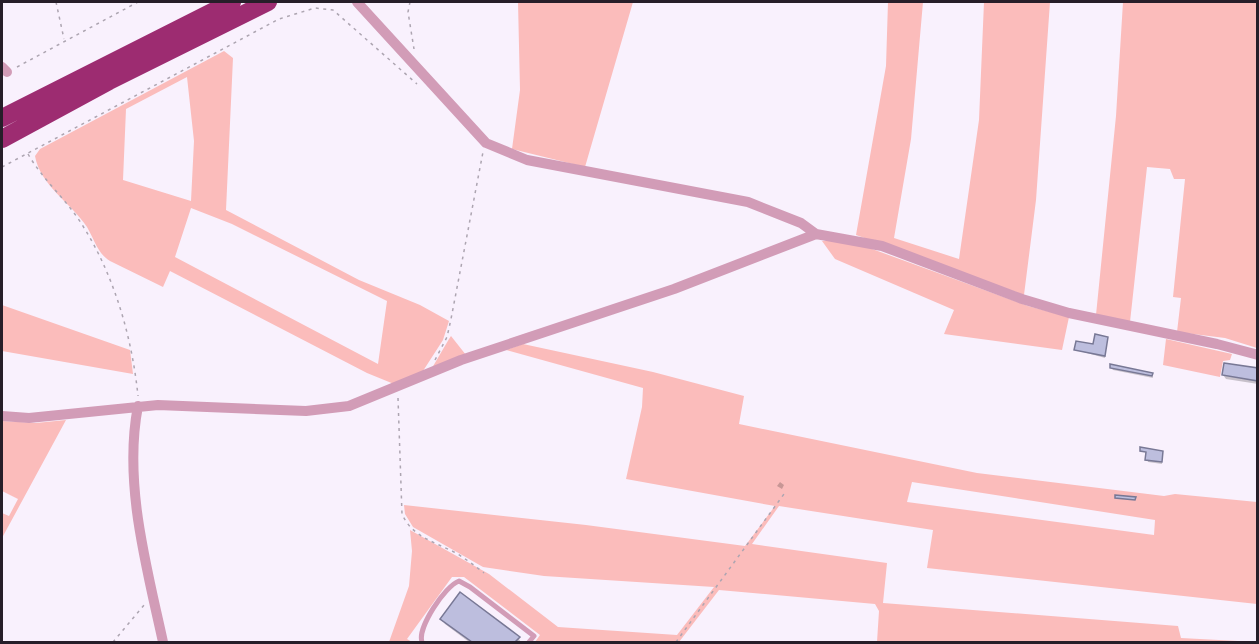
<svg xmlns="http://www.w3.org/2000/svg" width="1259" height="644" viewBox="0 0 1259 644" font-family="Commissioner,sans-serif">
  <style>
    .green { fill: #fbbcbb; fill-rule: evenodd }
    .shadow { fill: #0003 }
    .building { fill: #bdbede; stroke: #787895; stroke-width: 1.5 }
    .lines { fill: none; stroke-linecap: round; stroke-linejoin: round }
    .path { stroke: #ada5b1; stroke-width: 1.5; stroke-dasharray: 3 4.5; stroke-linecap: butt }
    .service { stroke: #d29cb7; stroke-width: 5 }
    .minor { stroke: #d29cb7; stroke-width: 10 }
    .motorway { stroke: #9d2c71; stroke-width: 18 }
  </style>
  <rect width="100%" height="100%" fill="#f9f1fd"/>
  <path class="green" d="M518,2H633L585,167L512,149L520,90Z
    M888,2H923L911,139L894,238L959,259L979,120L984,2H1050L1036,200L1024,295L856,235L886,66Z
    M1123,2H1257V348L1225,338L1177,332L1181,298L1173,297L1185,179H1174L1170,169L1147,167L1130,322L1096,315L1116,116Z
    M224,51L233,58L226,210L359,280L420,305L449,321L443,340L423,371L394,384L367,373L170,271L163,287L110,261C98,254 94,239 87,227C71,203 40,185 35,156L40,149ZM187,77L194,141L191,201L123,180L126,109ZM191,208L232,224L387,301L378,364L175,257Z
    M822,241H838L864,246L1028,306L1069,317L1062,350L944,334L954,310L835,259Z
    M2,305L130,350L133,374L2,351Z
    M451,336L466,355L432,368L449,339Z
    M1166,339L1232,354L1230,360L1223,361L1220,377L1163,365Z
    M523,344L653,372L744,396L739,424L977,473L1164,496L1175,494L1257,502V604L927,568L933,530L779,506L752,544L887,563L883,603L1178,626L1181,638L1257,642H877L879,611L875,604L719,590L679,642H535L540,635L464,577H452L407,639L412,642H389L409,586L412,551L410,530L489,574L558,627L677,635L714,587L544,576L483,567L413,527L405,514L404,505L586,525L745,546L775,506L626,479L642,407L643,388L506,350ZM912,482L1155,520L1154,535L907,502Z
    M66,420L2,538V513L9,516L18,499L2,491V421L36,423Z"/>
  <path class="shadow" d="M1107,338L1105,358L1076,350L1094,346Z
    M1111,367L1152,374L1153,378L1113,370Z
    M1258,370V384L1226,379L1223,375Z
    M1141,450L1162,452V464L1148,462L1147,453Z
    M780,482L784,485L782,489L777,486Z
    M442,619L518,638L521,642H469L445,624Z"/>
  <path class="building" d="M1095,334L1108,337L1105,356L1074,350L1076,341L1093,344Z
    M1224,363L1258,368V381L1222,375Z
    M1110,364L1153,373L1152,376L1110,368Z
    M1140,447L1163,451L1162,462L1145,460L1146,452L1140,451Z
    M1115,495L1136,497L1135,500L1115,498Z
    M460,592L520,637L515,642H472L440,619Z"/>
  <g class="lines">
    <path class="path" d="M56,2L64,39
      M410,2L408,12L414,49
      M17,67L138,2
      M28,154C43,180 65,198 81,223C114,274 132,337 138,396
      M2,167L279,19L315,8L333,10L417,84
      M435,360L447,337L451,319L483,152
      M398,398L402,514C412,537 435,542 456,553C466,559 475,566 484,573
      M113,642L145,604
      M676,642L784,494"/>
    <path class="service" d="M422,642C417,628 445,586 459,581L470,587L534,636L529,642"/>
    <path class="minor" d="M357,2L486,143L527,160L748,202L801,223L816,234
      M2,67L7,72
      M138,406C123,483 147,568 163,642
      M2,416L29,418L158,405L306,411L349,406L461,360L674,289L816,234L882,246L1022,299L1069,313L1217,344L1258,355"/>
    <path class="motorway" d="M2,118L232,2
      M2,139L109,81L268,2"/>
  </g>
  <rect width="1259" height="644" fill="none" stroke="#261e29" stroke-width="6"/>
</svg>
